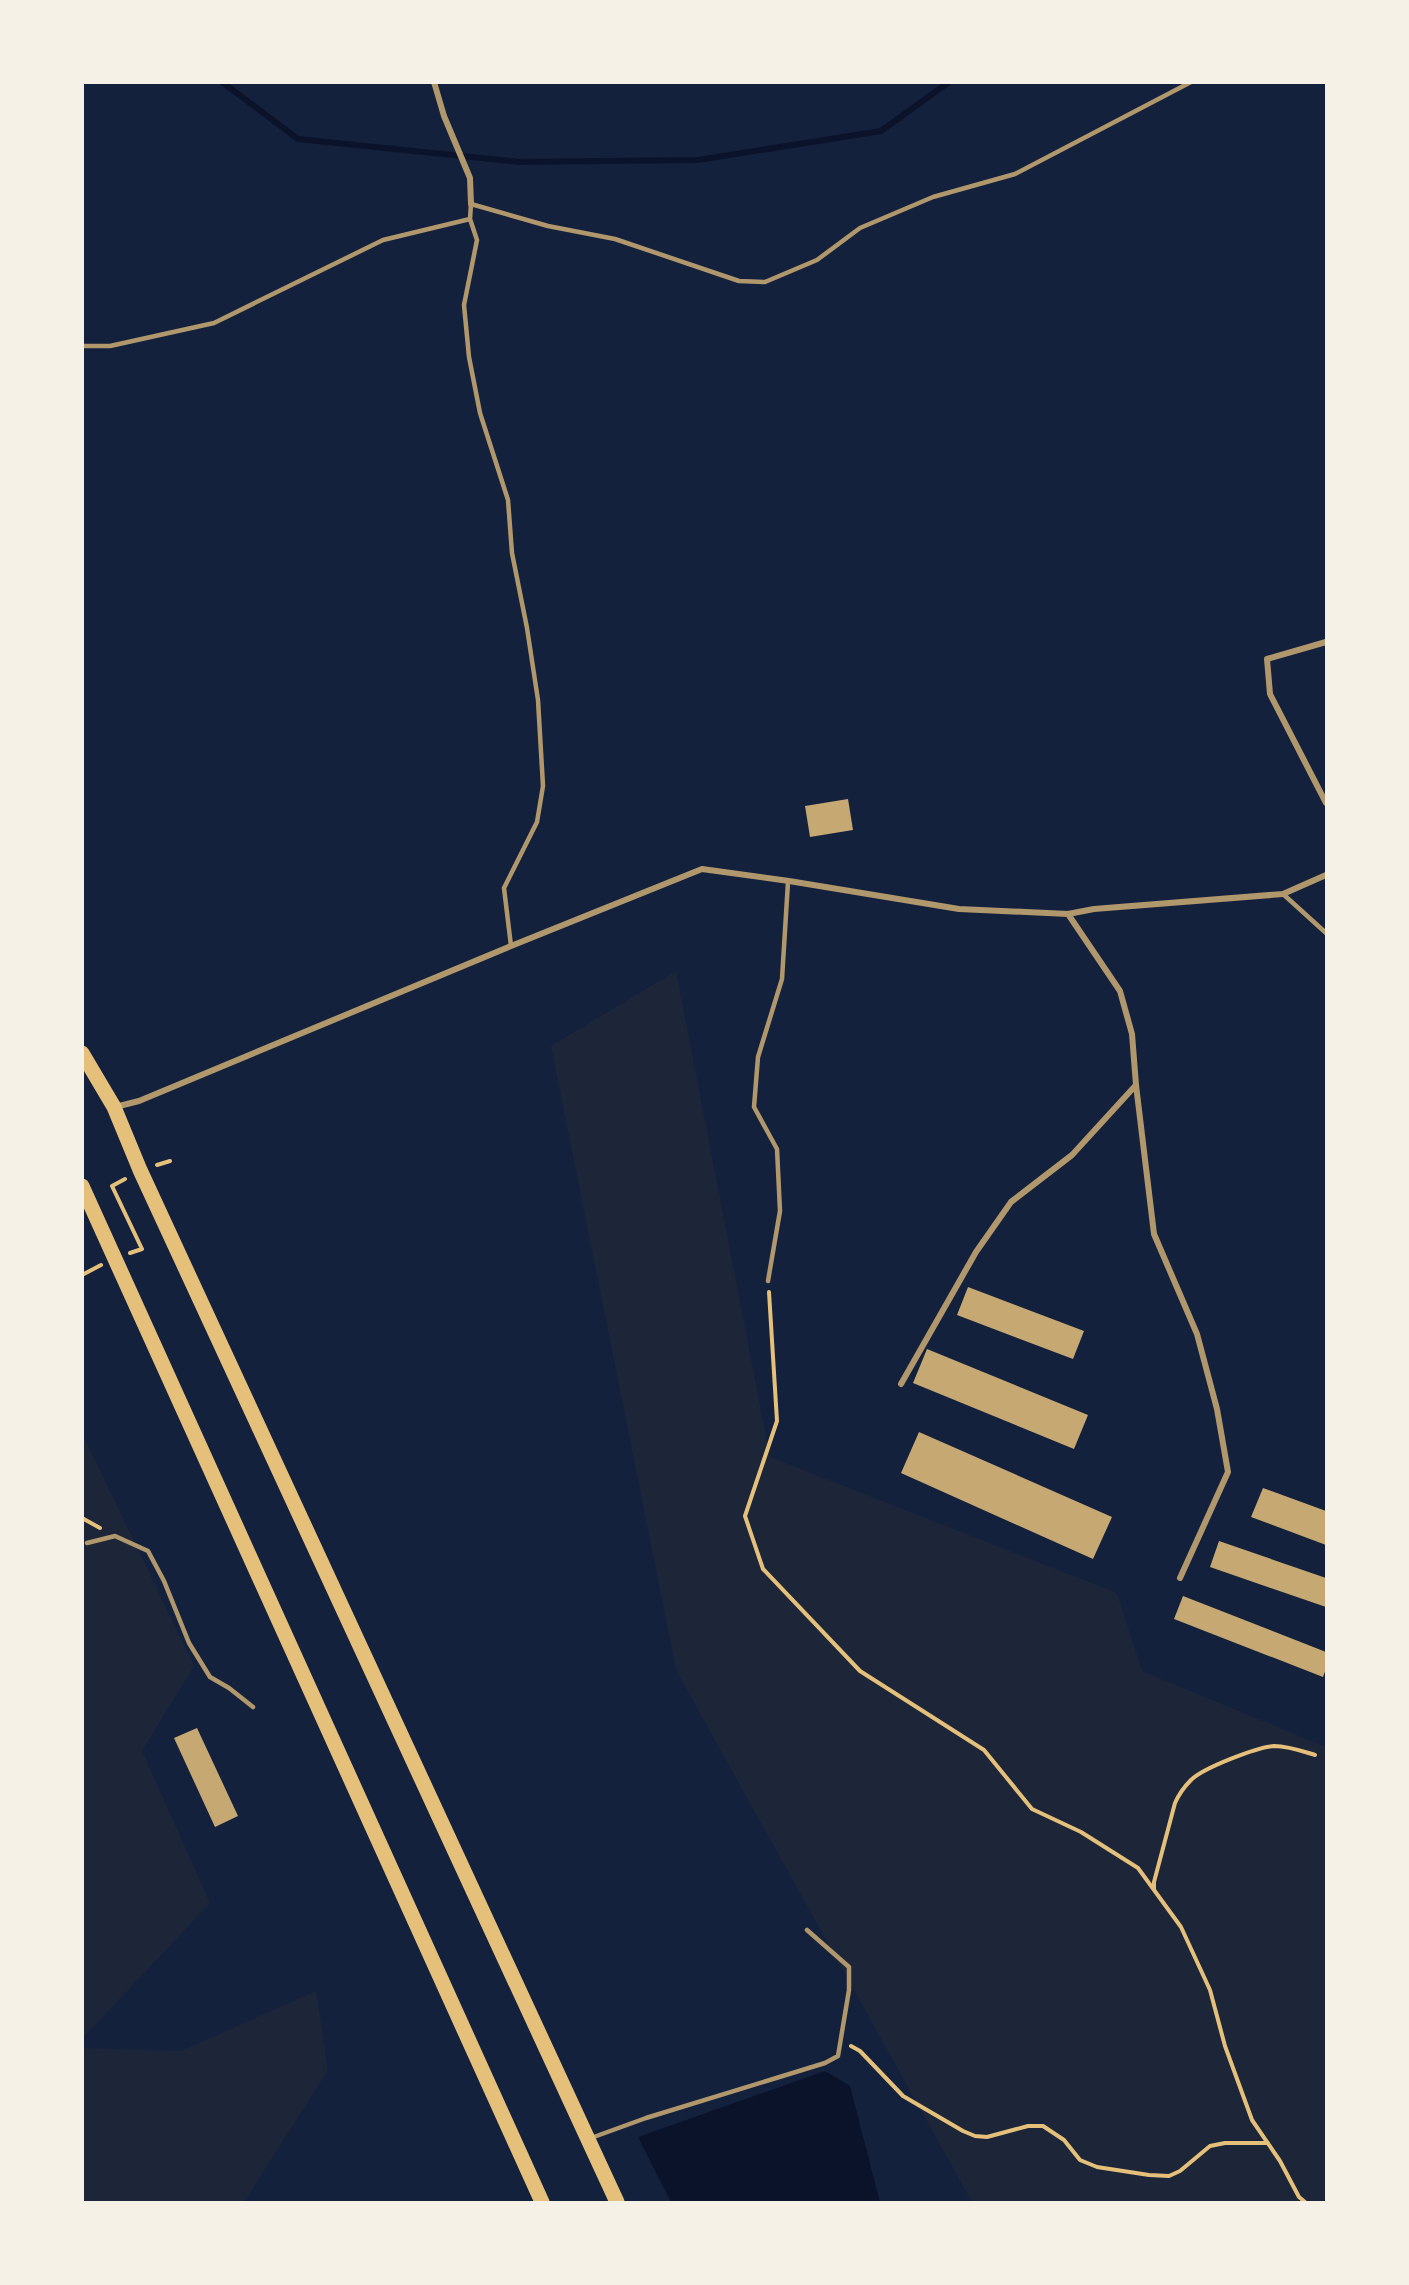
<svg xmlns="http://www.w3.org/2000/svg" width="1409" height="2285" viewBox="0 0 1409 2285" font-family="'Open Sans',sans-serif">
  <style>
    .green { fill: #1d2539 }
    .water { fill: #0b132b }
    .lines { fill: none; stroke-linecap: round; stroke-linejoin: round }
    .stream { stroke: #0b132b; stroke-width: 6 }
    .building { fill: #c6a872 }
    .path { stroke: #e5c07b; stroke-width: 4 }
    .service { stroke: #b1986c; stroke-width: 4.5 }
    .minor { stroke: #b1986c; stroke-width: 6 }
    .primary { stroke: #e5c07b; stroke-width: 15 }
  </style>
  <rect width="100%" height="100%" fill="#14213d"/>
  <path class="green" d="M676,971L770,1457L1117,1593L1142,1671L1326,1747V2202H972L676,1670L551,1046Z
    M82,1433L194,1666L142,1751L210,1903L83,2038Z
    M316,1991L328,2070L244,2202H83V2048L181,2051Z"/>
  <path class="water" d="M825,2071L850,2086L880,2202H671L638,2137Z"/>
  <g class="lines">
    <path class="stream" d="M222,82L298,139L519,162L698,160L881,131L949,82"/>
  </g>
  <path class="building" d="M848,799L853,830L810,837L805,806Z
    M968,1287L1084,1331L1073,1359L957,1315Z
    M927,1349L1088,1415L1074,1449L913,1383Z
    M919,1432L1112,1517L1093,1559L901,1473Z
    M1263,1488L1326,1511V1545L1251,1517Z
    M1219,1541L1326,1578V1607L1210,1567Z
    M1183,1596L1326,1652V1669L1323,1677L1174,1619Z
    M197,1728L238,1816L215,1827L174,1738Z"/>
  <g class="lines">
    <path class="path" d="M157,1165L170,1161
      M125,1179L112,1186L142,1249L130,1253
      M82,1275L101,1265
      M769,1292L777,1421L745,1516L763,1569L860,1671L984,1750L1032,1809L1081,1832L1138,1868L1181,1927L1210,1990L1225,2046L1252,2120L1280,2161L1299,2197L1305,2202
      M82,1518L100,1528
      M1154,1890V1882L1175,1803C1179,1794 1184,1787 1191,1780C1203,1768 1257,1747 1274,1746C1288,1746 1302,1751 1315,1755
      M851,2046L860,2051L903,2096L963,2131L975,2136L987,2137L1028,2126H1043L1064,2140L1080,2160L1097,2167L1149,2175L1169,2176L1180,2171L1210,2146L1225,2143H1268"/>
    <path class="service" d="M470,219L477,240L464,305L469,357L480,413L508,500L512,553L527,628L538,700L543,786L537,822L504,888L511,946
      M82,346H110L214,323L383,240L470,219L471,204L548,226L615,239L739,281L765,282L817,260L860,228L933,197L1015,174L1191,82
      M1283,894L1326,933
      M768,1281L780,1211L777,1149L754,1107L758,1057L782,979L788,882
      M87,1543L115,1536L148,1551L164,1581L189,1643L210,1677L229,1688L253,1707
      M591,2138L646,2118L825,2063L838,2056L849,1990V1967L807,1930"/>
    <path class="minor" d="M434,82L444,116L470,178L471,204
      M1326,642L1267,659L1270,694L1326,803
      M1068,914L1120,991L1132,1034L1136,1085L1154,1234L1197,1334L1217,1409L1228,1472L1180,1578
      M115,1107L139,1101L511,946L702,869L789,881L959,909L1068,914L1094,909L1283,894L1326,875
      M901,1384L976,1252L1011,1202L1072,1155L1136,1085"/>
    <path class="primary" d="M82,1053L114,1107L140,1170L617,2202
      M82,1186L542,2202"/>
  </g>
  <rect width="1409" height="2285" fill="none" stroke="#f6f1e7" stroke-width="168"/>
</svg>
